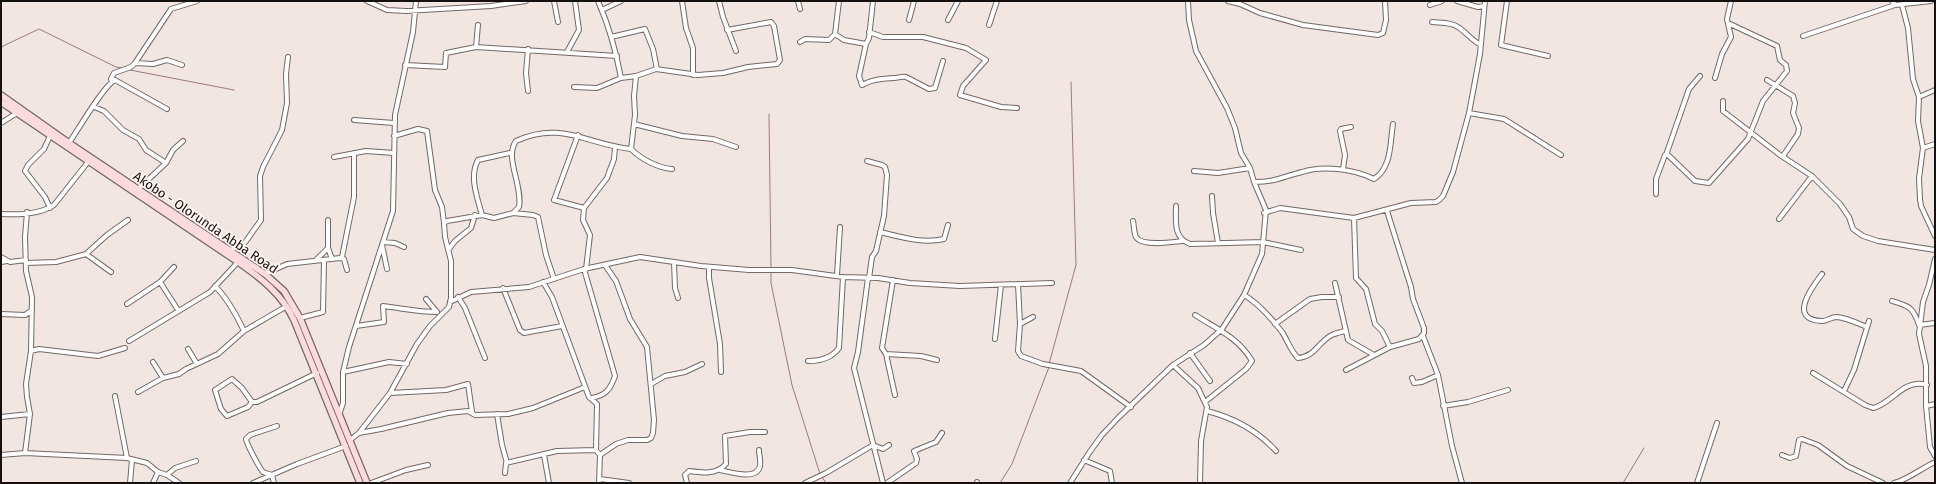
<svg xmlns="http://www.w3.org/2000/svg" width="1936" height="484" viewBox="0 0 1936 484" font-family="'Fira Sans',sans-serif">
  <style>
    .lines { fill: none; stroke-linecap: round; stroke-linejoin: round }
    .stream { stroke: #9e7886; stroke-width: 1 }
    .minor-casing { stroke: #736866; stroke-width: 6 }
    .secondary-casing { stroke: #736866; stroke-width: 8 }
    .minor { stroke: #fff; stroke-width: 4 }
    .secondary { stroke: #fcdade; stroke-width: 5.5 }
    .labels { text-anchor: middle; stroke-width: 3.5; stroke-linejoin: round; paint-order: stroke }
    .street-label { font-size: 13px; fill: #151110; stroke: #fef4f1 }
  </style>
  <rect width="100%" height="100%" fill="#f2e6e3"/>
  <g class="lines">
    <path class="stream" d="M1,47L39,29L116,67L123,68
      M130,70L234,90
      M769,114L771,269
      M771,272V283L792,385L820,474
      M1049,364L1076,265L1071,82
      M822,477L826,483
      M1000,483L1012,464L1049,367
      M1623,483L1644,448"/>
    <defs>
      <path id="minor" d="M367,1L387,10L406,11L491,6L526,1
        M554,1L558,22
        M598,1C609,26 616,51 621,78L636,76
        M682,1L686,28L693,48V75
        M719,1L723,17L736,51
        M798,1L800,9
        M1228,1L1240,4L1260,13L1303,25L1378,35L1383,33L1386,20L1385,1
        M1457,1L1478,7L1484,6
        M1507,1L1501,45L1548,56
        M1892,1L1895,5L1931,1
        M1430,5L1442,1
        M1902,5L1908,28L1913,79L1919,97
        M602,10L621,1
        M909,20L914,1
        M948,20L958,1
        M1432,22C1440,23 1451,22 1458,27C1466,32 1471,40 1481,45
        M989,25L997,1
        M869,32L883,37H923L966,48L986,60L963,86L960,95L1001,107L1017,108
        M835,34L844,40L866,44L869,38L873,1
        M1803,36L1895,5
        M611,37L645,29L653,49L657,69
        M800,42L805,39L829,40L835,34L839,1
        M866,44L859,76L862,85C873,79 881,79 894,78C898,78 902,76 906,77L929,89L935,88L943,61
        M476,47L478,25
        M567,52L579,30L575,1
        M182,65L167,60L153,64L135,63L171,9L197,1
        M405,65L445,67L446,53L476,47L617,56
        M1715,78L1722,54L1731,37L1727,19L1731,1
        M1767,80L1793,96L1795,103L1793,113L1799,128L1798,134L1783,156
        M112,81L111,79L114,73L131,67L135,63
        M574,87L597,88L621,78
        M1935,90L1919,97L1918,121L1923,148L1919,178L1920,199L1921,206L1935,236
        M528,91L526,73L528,49
        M1723,101V111L1780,155L1812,176L1840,204L1849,217L1853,229L1863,236L1878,241L1935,250
        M94,107L104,111L123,130L139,139L146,150L166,163
        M1469,113L1504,119L1561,155
        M354,120L394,123
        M1,123L17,113
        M634,124L682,136L713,139L736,147
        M578,135L554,200L584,208
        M394,136L418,129L427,131L435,190L442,207L444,223
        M69,143C78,130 104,85 115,80L167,109
        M1923,148L1935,144
        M631,149C641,159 658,168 672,169
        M1666,155L1689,89L1700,76
        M334,157L366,151L394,153
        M867,161L882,165L885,167L887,175L884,216L876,251L872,257L869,278
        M1343,169L1345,155L1340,131L1341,129L1351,127
        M1194,171L1218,173L1250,168
        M1254,182C1276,182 1282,177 1302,172C1323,165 1354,169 1374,179C1392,168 1390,142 1393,124
        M138,189L166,163L173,150L183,141
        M1656,194V179L1665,155H1668L1695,181L1709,183L1748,139L1763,101L1787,71L1786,65L1780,60L1777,46L1728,23
        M1212,196L1213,213L1218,243
        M1176,206C1176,221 1173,238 1190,244L1263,242L1301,250
        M50,208L45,197L25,171L28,165L44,149L50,136
        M513,213L533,215L538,217L546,255L554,279
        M1264,213L1280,208L1354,218L1411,203L1436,202L1439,200L1443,196L1453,172L1469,113L1480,54L1485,1
        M1,214C17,215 40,214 54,205L88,162
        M482,215C477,197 469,176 478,160L510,153
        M1354,218L1356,278L1366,289L1375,324L1382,331L1390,347
        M1779,219L1812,176
        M328,220V248L332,259
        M1133,221C1134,226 1134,233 1136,237C1142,247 1173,242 1182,241
        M880,232C901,237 923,244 944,239L948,225
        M383,242L395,243L404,247
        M382,245L387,269
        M449,249L455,241L471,228L475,215
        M230,250L244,244L261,220L260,176L263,167L282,130L287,103L286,74L288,57
        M86,254L111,272
        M1,257L10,262L26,260
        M342,257L354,197V153
        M1935,259L1929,285L1923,302L1919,334L1926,366V406L1930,447L1935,456
        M316,260L328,248
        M1,262L7,261
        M674,262L675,288L678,298
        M26,263L56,262L86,254L107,235L128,220
        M709,267V278L720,344L721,372
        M584,269L615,376C610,390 606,395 592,398
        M586,269L590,235L583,220L584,208L607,178L614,159L615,147
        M265,274L287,264L340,258L344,259L347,270
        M1822,274C1812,287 1787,320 1822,321C1828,321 1830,317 1837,317C1847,318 1857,323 1867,327
        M837,275L840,227
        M868,278L858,352L854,368L883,483
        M893,280L882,348L886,354L895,395
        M160,282L178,310
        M543,282L552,297L589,397L597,404L596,450L600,455L599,483
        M1335,283L1348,340L1374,355
        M1018,284L1020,324
        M215,286C228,299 236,314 244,331
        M503,288L520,330L524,333L562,326
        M1244,295C1258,303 1272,319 1282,332C1288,341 1290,350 1298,358C1315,357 1320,340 1332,335C1336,333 1341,332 1345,331
        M458,297L465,308L485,358
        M426,299L437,312
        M1892,301C1909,306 1913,307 1919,325L1935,323
        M450,302L471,292L529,287L584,269L640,257L701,266L749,270H792L843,277L878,278L910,283L960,286L1052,283
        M127,304L160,282L174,267
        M1,314L25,315L32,310
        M1195,315C1217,329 1239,338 1252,361L1246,369L1205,402
        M1033,317L1020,324L1018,351L1021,356L1043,364L1081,371L1131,407
        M300,318L323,312L324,260
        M1275,324L1310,299L1322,297H1339
        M356,326L384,322L383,306C401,308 418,312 437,312
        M1423,336L1438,375L1452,446L1462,483
        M995,339L1001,285
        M129,341L210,292L238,262
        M188,349L197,364
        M31,351L39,349L98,356L125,348
        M1190,353L1210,381
        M886,354L921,356L937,360
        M808,361C821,361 832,358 839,348L843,277
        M153,362L163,378L179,374L186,369L218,354L244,331L287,306
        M1173,365L1198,388L1207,407L1201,441L1200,483
        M1346,370L1390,347L1419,339L1424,333V328L1413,299L1411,287L1387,211
        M343,372L389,362L407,364
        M1813,373L1865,405L1873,408C1892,404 1903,378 1927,385
        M1412,378L1414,383L1422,382L1438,375
        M651,384L665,376L685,372L702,364
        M1844,391L1854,370L1869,321
        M138,392L163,378
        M390,393L446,390L468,384L472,412
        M115,396L127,458
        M252,402L248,407L227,416L221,409L215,390L232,379L242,388L252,402H257L317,373
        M1443,406L1468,402L1508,390
        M1926,406L1935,404
        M1207,411C1234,418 1257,430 1276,451
        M497,414L502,445L507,463
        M339,415L343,403V372L349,347L393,211L395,115L413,32L416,1
        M1,417L30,414
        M359,433L381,429L448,413L468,411L475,415L508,414L533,408L585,387
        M350,440L359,433L390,393L417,344L430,326L449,307L451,298V261L445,237L444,223L447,221L482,215L494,218L513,213L519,207C523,185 504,158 516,141C562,120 588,145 631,149L635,115L634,96L636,76L656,69L698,75L723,73L748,67L777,64L780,60L774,26L771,22L727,30
        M25,453L30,414L27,397L26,384L31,351L32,297L26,271L25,237L27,212
        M1,455L25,453L127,458L147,463L158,472L167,475L179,483
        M544,455L549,483
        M600,455L616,444L628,440H647L651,438L653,433L654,420L647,347L630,319L616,281L605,265
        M1782,455L1790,458L1796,456L1799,440L1802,439L1818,445L1847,466L1883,483
        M1084,460L1110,471L1112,483
        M720,470C730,472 757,481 760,466C761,461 759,455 759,450
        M505,473L506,463L557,451L596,450
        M167,475L175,468L196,461
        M600,479L629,483
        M977,482V483
        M130,483L132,460
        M153,483L158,472
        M253,483L297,464L346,446
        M274,483L272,475C269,474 265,473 263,472C260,469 246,443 246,439L250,435L277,426
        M371,483L406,470L428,465
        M687,483L685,475L689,471C703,473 716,475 726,464L725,436L750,432H765
        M805,483L826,473L873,445L883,449L889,445
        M887,483L916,463L917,459L914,451L936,442L942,433
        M1070,483L1089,453L1102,435L1119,417L1173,365L1204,345L1222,329L1244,295L1262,254L1266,210L1254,182L1250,168L1241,153L1235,128L1227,108L1196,51L1189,20L1188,1
        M1697,483L1717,423
        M1894,483C1907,480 1922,468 1935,462"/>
      <path id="secondary" d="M1,95L69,143L265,274L284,291L300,318L367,483
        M1,102L238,262C261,278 282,294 294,320L360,483"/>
    </defs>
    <use href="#minor" class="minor-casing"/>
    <use href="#secondary" class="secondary-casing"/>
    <use href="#minor" class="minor"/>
    <use href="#secondary" class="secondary"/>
  </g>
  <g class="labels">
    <g class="street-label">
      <text transform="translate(206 222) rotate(34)" y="5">Akobo - Olorunda Abba Road</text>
    </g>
  </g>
  <rect width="1936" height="484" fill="none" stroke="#151110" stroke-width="4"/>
</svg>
